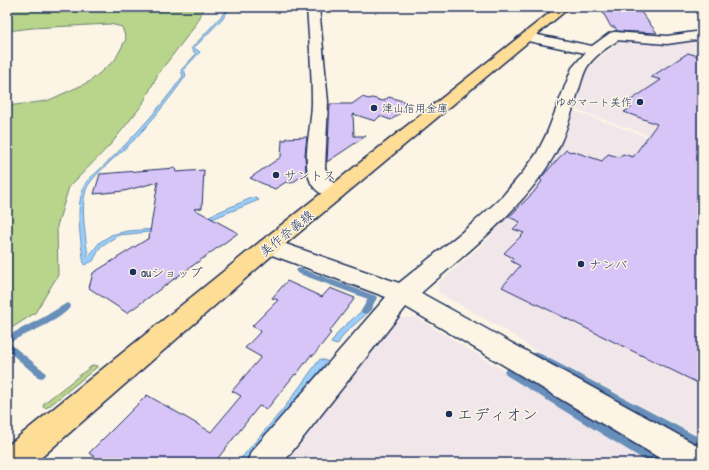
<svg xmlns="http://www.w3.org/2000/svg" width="709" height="470" viewBox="0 0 709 470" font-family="'Patrick Hand','Klee One',sans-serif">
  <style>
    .built { fill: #f1e7ea }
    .green { fill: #b9d48b; stroke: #6a8274 }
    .water { fill: #9acef8; stroke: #678eba }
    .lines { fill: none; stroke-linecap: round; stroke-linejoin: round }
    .stream { fill: #678eba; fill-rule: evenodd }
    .building { fill: #d8c5f7; stroke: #1b2f5e }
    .street-casing { stroke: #1b2f5e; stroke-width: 3 }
    .secondary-casing { stroke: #1b2f5e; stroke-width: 3 }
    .primary-casing { stroke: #1b2f5e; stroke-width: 3 }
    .street { fill: #fcf5e5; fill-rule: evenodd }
    .secondary { fill: #fcf5e5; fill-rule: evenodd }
    .primary { fill: #fedd96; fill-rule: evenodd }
    .poi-dot { fill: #1b2f5e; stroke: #fcf5e5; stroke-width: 1.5 }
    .labels { text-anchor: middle; stroke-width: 3; stroke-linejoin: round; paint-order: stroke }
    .far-poi-label { font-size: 11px; fill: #1b2f5e; stroke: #fcf5e5; text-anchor: end }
    .poi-label { font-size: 13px; fill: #1b2f5e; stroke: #fcf5e5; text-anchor: start }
    .street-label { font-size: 13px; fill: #1b2f5e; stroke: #fcf5e5 }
    .near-poi-label { font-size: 16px; fill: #1b2f5e; stroke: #fcf5e5; text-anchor: start }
  </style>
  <rect width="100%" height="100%" fill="#fcf5e5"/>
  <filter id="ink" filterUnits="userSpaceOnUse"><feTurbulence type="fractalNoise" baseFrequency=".025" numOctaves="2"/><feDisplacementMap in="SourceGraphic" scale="8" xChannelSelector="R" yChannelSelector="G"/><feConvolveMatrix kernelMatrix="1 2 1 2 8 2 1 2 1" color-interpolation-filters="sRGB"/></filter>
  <g filter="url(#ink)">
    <path class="built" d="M702,40V155L575,109L580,96L577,95L584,76L593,63L619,42L630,41L656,44L676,43Z
      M575,111L702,157V429L699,436L536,351L513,335L439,293L437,284L482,245L526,195L554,159Z
      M416,317L655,463H286L360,365L400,318Z"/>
    <path class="green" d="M19,7H96V10L130,7L204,8L192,30L158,74L142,105L111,144L69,187L57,226L58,275L35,313L7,331V106L47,101L89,82L115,60L126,39L122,27L110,24L32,28L7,31V10Z
      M93,365L97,366V367L48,407L44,408L43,407L44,403Z"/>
    <path class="water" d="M226,7H229L225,16L194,48L200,52L184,69L186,76C170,98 153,120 134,140C123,151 89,178 86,190C80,208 86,238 88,257L100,242L111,235L127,231L183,227L254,197L259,200L190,228L119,235L101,246L93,261L84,265C81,241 73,202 87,181C123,149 155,115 183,76L181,70L196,54L191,49L225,12Z
      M373,301L372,309L345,333L337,345L331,343L339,331Z
      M320,359L327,361L273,432L246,463H237L284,408Z"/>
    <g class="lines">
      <path class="stream" d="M300,268L376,296L377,298L368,313L365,314L362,313L361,311L368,299L297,273L296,271L297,269Z
        M67,303L70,304L71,306C61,321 27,333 10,342L13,346L44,371L46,374L44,377L41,378L38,377L7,350V336L42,318Z
        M537,352L702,439V445L698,447L694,445L534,359L533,356L534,353Z
        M509,368L662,460L663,463H649L506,375L504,372L506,369Z"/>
    </g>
    <path class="building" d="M600,7H637L657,33L617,31L615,27H611Z
      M688,53L702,57V385L502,287L520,266L511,261L513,258L504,253L524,233L513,229L520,222L509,217L534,192L542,181L540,179L566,150L571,152L572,151L602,161L608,154L619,157L623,154L633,157L657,124L624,112L632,107L625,104L661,80L651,77Z
      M362,97L369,99L372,98L383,101L389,97L413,104L391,120L380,116L375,121L353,114L354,136H366L327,162L330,104H352Z
      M307,137L305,154L306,173L292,183L286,182L275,189L250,178L281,157L282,140H286V138Z
      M175,168L176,172L204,170L202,208L194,209L238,233L127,313L89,288L93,273L149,238L158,182L124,191L94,194L100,174Z
      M287,281L322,297L330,288L355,298L329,332L331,333L313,356L311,355L296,375L295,374L267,409L259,406L214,463H103L89,453L147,395L211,432L241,396L232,391L261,357L245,348L261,331L252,326L278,300L272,298Z"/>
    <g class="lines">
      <defs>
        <path id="street" d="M307,7H319L328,102L325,168L330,180L342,189L345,193L342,197C331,200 317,194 311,183C301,161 312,126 312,102C312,70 309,38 307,7Z
          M615,32L620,33L621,36L620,39C608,47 593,56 586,69C583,75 581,83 579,89C572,111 566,134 555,154C523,210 468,251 421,293L702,448V463H668L406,307L283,463H247L251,452L386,297L261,251L258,246L261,241L269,239L277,241L399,283L472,224L501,198L524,171L537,153L547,133L572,68L585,53L523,40L522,37L523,34L528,33L592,46L610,33Z"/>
        <path id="secondary" d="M702,31V39L667,44L615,40L610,39L609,36L610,33L615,32L667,36Z"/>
        <path id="primary" d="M557,7H570L277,251L35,463H7V446L261,241Z"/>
      </defs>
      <use href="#street" class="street-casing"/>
      <use href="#secondary" class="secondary-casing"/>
      <use href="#primary" class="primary-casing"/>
      <use href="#street" class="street"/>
      <use href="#secondary" class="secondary"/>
      <use href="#primary" class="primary"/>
    </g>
  </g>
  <g class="poi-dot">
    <circle cx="640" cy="102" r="4"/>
    <circle cx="374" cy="108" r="4"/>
    <circle cx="276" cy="175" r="4"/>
    <circle cx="581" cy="264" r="4"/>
    <circle cx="133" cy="272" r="4"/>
    <circle cx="449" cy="414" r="4"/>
  </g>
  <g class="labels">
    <g class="far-poi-label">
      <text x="632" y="106">ゆめマート美作</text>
      <text x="382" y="112" text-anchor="start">津山信用金庫</text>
    </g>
    <g class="poi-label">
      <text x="284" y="180">サントス</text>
      <text x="589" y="269">ナンバ</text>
      <text x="141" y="277">auショップ</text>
    </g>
    <g class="street-label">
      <text transform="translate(286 233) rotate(-39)" y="5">美作奈義線</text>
    </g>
    <g class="near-poi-label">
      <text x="457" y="420">エディオン</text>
    </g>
  </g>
  <rect width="709" height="470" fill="none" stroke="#fcf5e5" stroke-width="24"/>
  <rect x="12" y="12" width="685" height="446" fill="none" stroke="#1b2f5e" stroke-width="1.5" filter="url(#ink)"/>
</svg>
